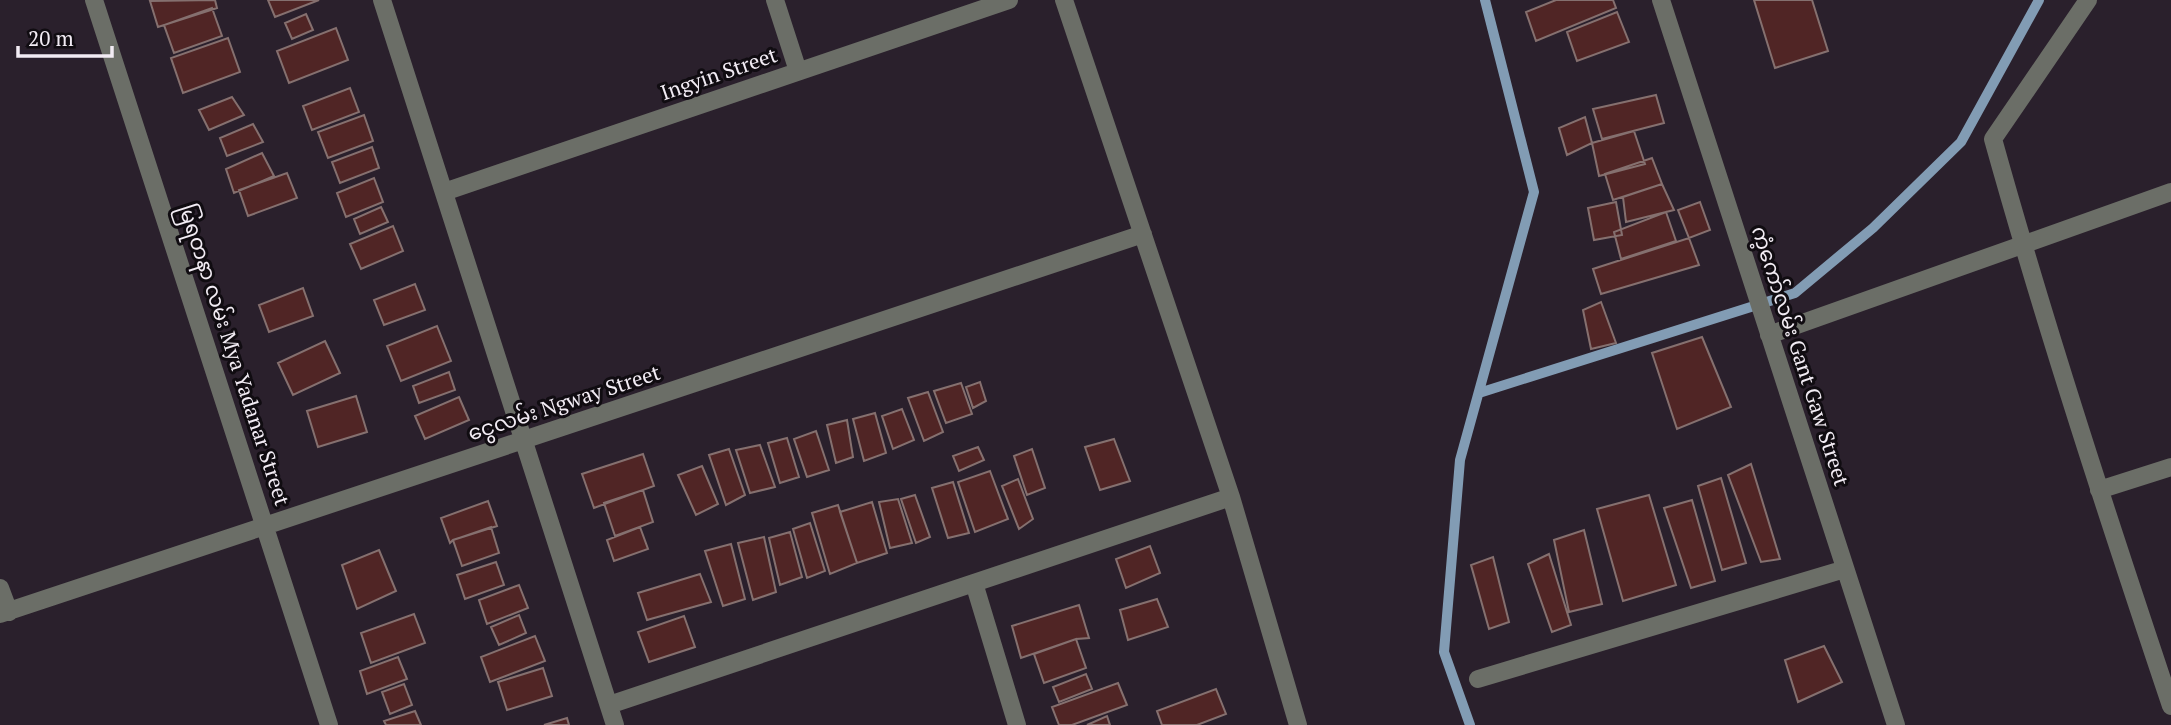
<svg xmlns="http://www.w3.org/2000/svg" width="2171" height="725" viewBox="0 0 2171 725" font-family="'PT Serif','Noto Sans Myanmar',serif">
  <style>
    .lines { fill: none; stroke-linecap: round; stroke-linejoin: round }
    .stream { stroke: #829cb4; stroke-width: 10 }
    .building { fill: #502525; stroke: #85706f; stroke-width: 2 }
    .minor { stroke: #6b6e67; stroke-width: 18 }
    .labels { text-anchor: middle; stroke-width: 6; stroke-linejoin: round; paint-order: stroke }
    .street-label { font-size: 21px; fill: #f2ecf4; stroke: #100c11 }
  </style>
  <rect width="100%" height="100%" fill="#2a202c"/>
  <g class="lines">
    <path class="stream" d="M1479,393L1795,293L1873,228L1961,142L2039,0
      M1470,725L1444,652L1460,460L1534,192L1485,0"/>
  </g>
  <path class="building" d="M215,0L217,8L158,27L150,1Z
    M268,0H319L275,17Z
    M1556,0H1613L1616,8L1536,41L1526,12Z
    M1754,0H1812L1828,51L1775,68Z
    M212,8L222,36L174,53L164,25Z
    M1617,12L1629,42L1577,61L1567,32Z
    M306,14L313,30L292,39L285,23Z
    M336,28L348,60L289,83L277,51Z
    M228,38L240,72L183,93L171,58Z
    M350,88L359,112L312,130L303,106Z
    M1656,95L1664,123L1602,139L1593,109Z
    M232,97L244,115L209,130L199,110Z
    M364,115L373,141L328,158L318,132Z
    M1585,117L1592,143L1567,155L1559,128Z
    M253,124L263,142L227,156L220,138Z
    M1634,131L1645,164L1599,176L1592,143Z
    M372,147L379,168L340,183L332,162Z
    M262,153L274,176L234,193L226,169Z
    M1652,158L1662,184L1613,200L1605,174Z
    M287,173L297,198L248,216L239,190Z
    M374,178L383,202L346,217L337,193Z
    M1662,184L1674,210L1626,222L1623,197Z
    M1616,202L1622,235L1594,240L1588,208Z
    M1700,202L1710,230L1689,238L1678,210Z
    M381,207L388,222L360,234L354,219Z
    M1666,212L1676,241L1621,259L1614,232Z
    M393,226L403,251L361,269L350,244Z
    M1689,238L1699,265L1601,294L1593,269Z
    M415,284L425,310L384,325L374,300Z
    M303,288L313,316L269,332L259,305Z
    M1601,302L1616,343L1591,349L1583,310Z
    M437,326L451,361L401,381L387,346Z
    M1702,337L1731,407L1677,429L1652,353Z
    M325,341L340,373L293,395L278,363Z
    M449,372L455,390L419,403L413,386Z
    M980,382L986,401L973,408L966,387Z
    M961,383L972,414L946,423L934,391Z
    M928,392L943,432L924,441L908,398Z
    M356,396L367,432L318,447L307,411Z
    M459,397L469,420L425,439L415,416Z
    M902,409L914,440L893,449L882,416Z
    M875,413L886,453L864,461L853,419Z
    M847,420L853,457L836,463L827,425Z
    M816,431L829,470L807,477L794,439Z
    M787,438L799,477L780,483L768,443Z
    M1114,439L1130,481L1100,490L1085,447Z
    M760,445L775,487L750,493L736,450Z
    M978,447L984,460L959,471L953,456Z
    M729,449L745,495L726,505L709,455Z
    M1032,449L1045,488L1027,495L1014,456Z
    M643,454L654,486L594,508L582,474Z
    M1751,464L1780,559L1761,562L1728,475Z
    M702,466L718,504L696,515L678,475Z
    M990,471L1008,519L975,532L958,482Z
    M1721,478L1746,563L1722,570L1698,486Z
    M1018,479L1033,519L1019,529L1002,486Z
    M953,482L969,533L948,538L932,488Z
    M643,490L653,522L615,536L604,503Z
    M915,495L930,537L916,543L901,499Z
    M1649,495L1676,585L1623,601L1597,509Z
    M898,499L912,543L890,548L879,502Z
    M1692,500L1715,581L1691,588L1664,508Z
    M488,501L497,526L453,540L450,543L441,518Z
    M872,502L887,553L857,563L840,512Z
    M838,505L857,563L830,574L812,513Z
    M810,523L825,571L807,578L793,529Z
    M491,527L499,553L462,566L453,540Z
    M640,527L648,549L614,561L607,540Z
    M1584,530L1602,604L1569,612L1554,540Z
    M790,532L802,577L780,585L769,538Z
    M764,537L776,592L753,600L738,543Z
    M731,544L745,599L723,606L705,551Z
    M1150,546L1160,573L1126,588L1116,559Z
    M379,550L396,591L357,609L342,565Z
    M1549,554L1571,625L1552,632L1528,564Z
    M1493,557L1509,622L1489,629L1471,565Z
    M496,562L504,585L465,599L457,575Z
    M700,574L711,602L647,620L638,593Z
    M519,585L528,608L487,624L479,600Z
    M1157,599L1168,627L1128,640L1120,610Z
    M1079,605L1089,638L1076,639L1021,658L1012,626Z
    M414,614L425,643L371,663L361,633Z
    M519,615L526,633L499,645L491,627Z
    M684,616L695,647L649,662L638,632Z
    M535,636L545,661L490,682L481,657Z
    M1076,639L1086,668L1044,683L1034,654Z
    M1824,646L1842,682L1798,702L1785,660Z
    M398,657L407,679L367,694L360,671Z
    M543,668L552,696L507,710L498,682Z
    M1086,674L1092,689L1059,702L1053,687Z
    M1118,683L1127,705L1072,725H1059L1052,707Z
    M404,684L412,705L390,714L382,692Z
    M1216,689L1226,714L1197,725H1162L1157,711Z
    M415,711L421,725H386L384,721Z
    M1107,716L1110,725H1087Z
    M567,718L569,725H544Z"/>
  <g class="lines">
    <path class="minor" d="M94,0L329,725
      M382,0L615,725
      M775,0L798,71
      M1064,0L1231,497L1298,725
      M1661,0L1896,725
      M2088,0L1993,139C2046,329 2108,518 2171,706
      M444,192L1009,0
      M1769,335L2171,192
      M2099,490L2171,467
      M974,583L1017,725
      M0,588L9,612
      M0,614L1143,234
      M1478,679L1845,569
      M609,705L1231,497"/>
  </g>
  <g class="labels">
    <g class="street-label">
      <text transform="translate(719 74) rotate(-19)" y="7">Ingyin Street</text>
      <text transform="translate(234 355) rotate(72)" y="7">မြရတနာ လမ်း Mya Yadanar Street</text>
      <text transform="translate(1800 356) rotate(72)" y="7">ကံ့ကော်လမ်း Gant Gaw Street</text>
      <text transform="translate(564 403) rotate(-18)" y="7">ငွေလမ်း Ngway Street</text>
    </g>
  </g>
  <path d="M18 46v10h94v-10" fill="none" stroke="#f2ecf4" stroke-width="3.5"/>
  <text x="28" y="46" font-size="21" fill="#f2ecf4" stroke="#100c11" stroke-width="5" paint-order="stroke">20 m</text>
</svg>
